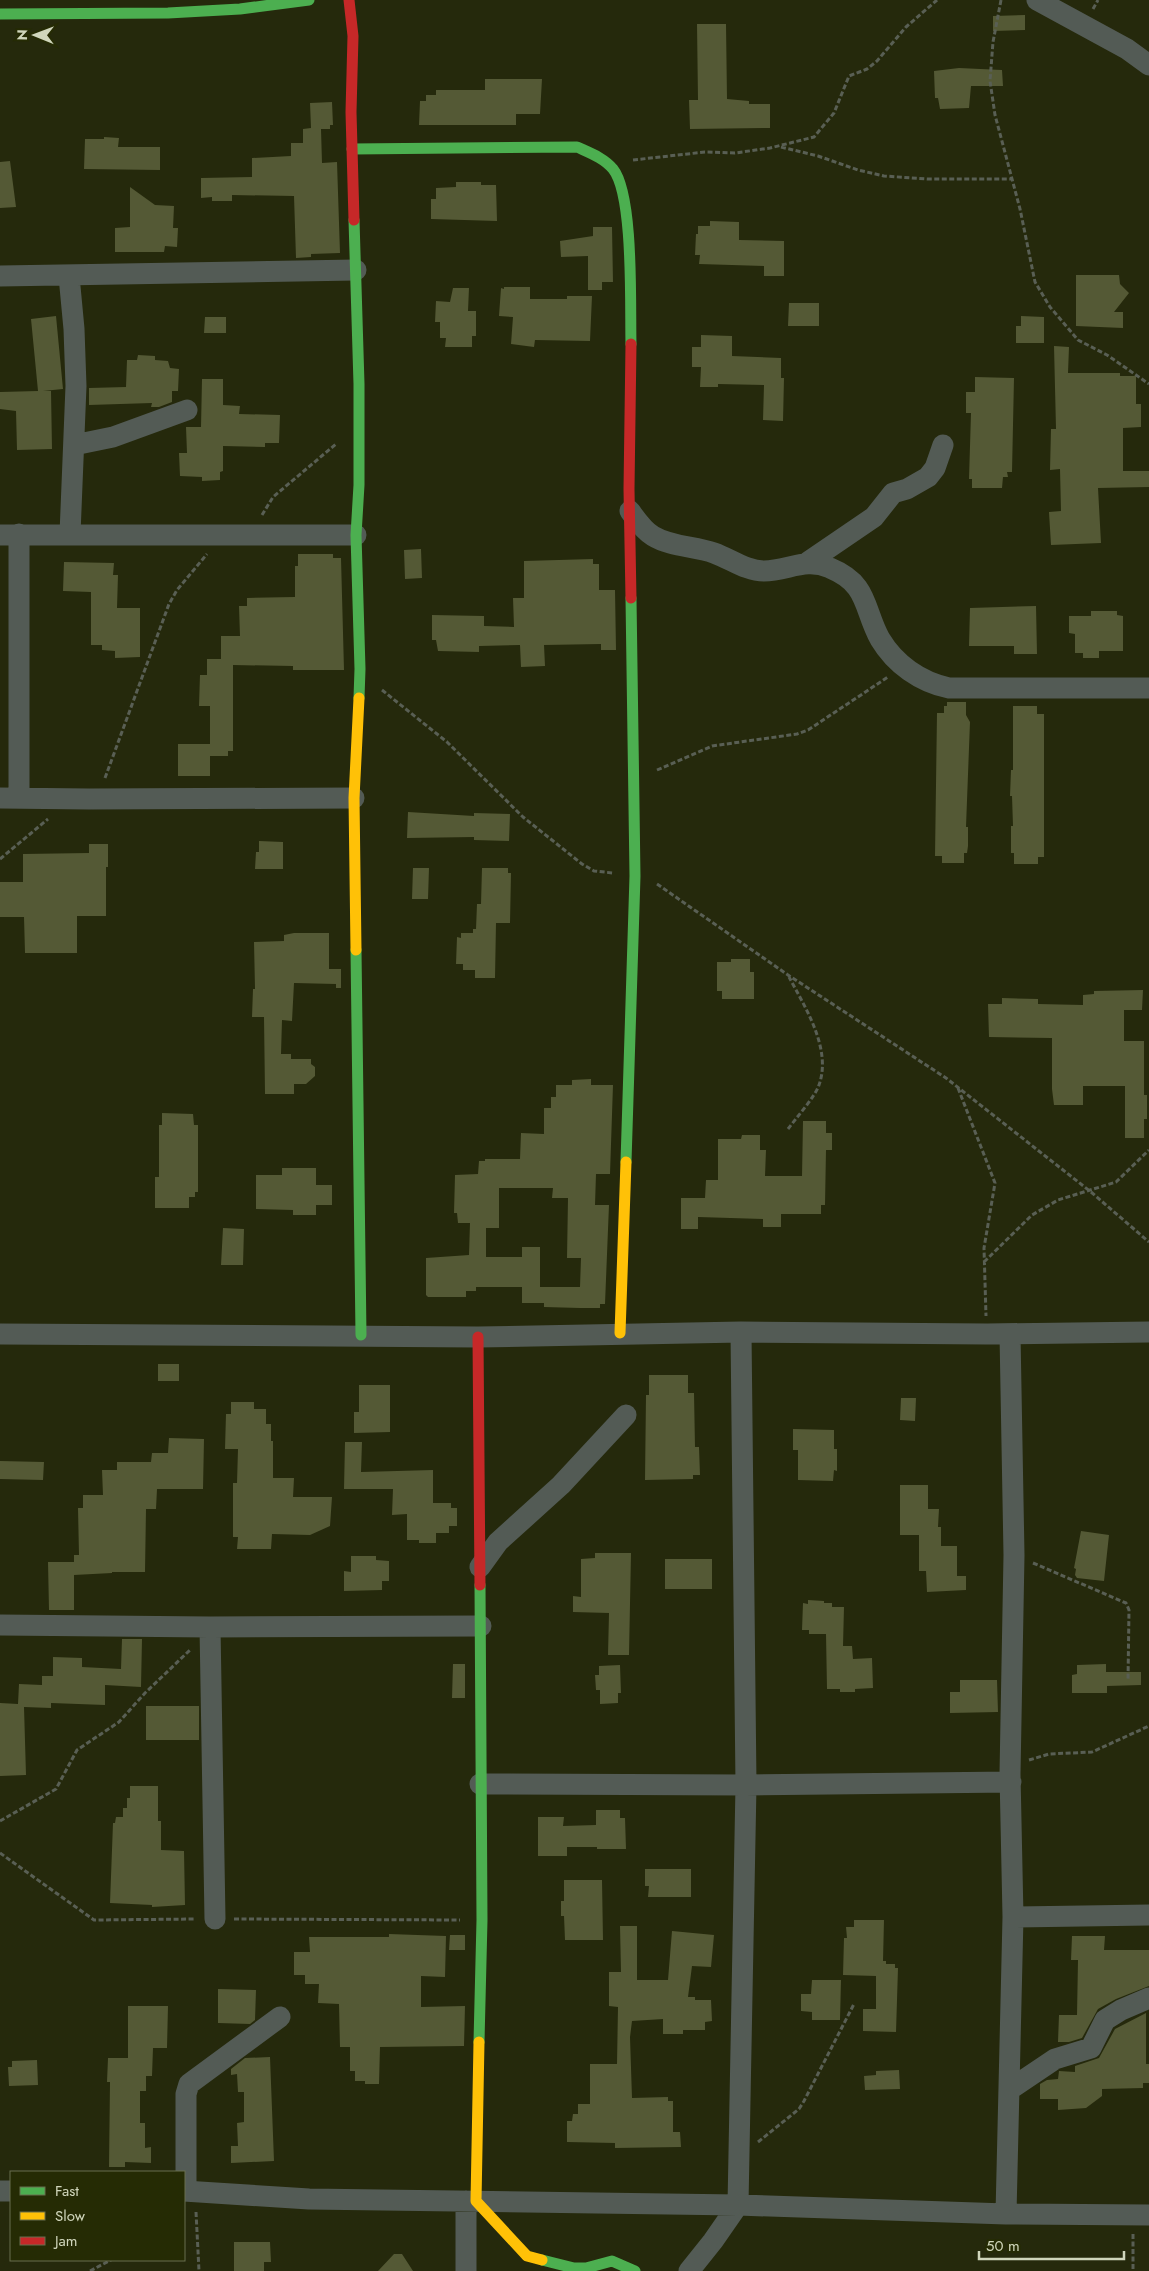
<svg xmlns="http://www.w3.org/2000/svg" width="1149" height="2271" viewBox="0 0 1149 2271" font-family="Jost,sans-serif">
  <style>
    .building { fill: #545935; fill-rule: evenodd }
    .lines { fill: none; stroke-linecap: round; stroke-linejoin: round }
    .path { stroke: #595f54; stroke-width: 3; stroke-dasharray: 5 2.5; stroke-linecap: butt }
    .street { stroke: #535b55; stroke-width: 21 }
    .fast { stroke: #4caf50; stroke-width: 11 }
    .slow { stroke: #ffc107; stroke-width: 11 }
    .jam { stroke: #c62828; stroke-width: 11 }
  </style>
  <rect width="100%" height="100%" fill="#25290c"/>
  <path class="building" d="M1025,15V30L993,31V16Z
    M697,24H726L727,99L749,101V104H770V128L690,129L689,100H698Z
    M959,68L1002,70L1003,86H971L969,108L940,109L938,98H935L934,71Z
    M485,79H542L540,114H516V125H419L420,101H426V95H436V90H485Z
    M332,102L333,125H330V129H321L322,163L337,162L340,253L311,254V257L296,258L294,196L232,195V201H212V197L201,198V178L252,177V158L291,156V143H303V129L311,128L310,103Z
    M104,137L119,138L118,147H160V170L84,169L85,139H104Z
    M10,161L16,207L0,208V162Z
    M456,182H481V185H496L497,221L431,219V199H436V188L456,187Z
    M130,187L155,205L174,206L173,228H178L177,247L165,246L164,252H115V228L130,227Z
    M710,221L739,222V240L784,241V276H764V266L699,264L700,255H695L696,234H698V226H710Z
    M593,227H612L613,282H602V290H588V256L561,257L560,241L593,236Z
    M1076,275H1119L1120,284L1129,293L1114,312H1123V328L1076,326Z
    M504,287H530V299H567V296H592L590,341L535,340L534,347L511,344L513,317L499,316L501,288L504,289Z
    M453,288H469L468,311H476V336H472V347H445L446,338H440V322H435L436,301L450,302Z
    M789,303H819V326H788Z
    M56,316L63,389L43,391H51L52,449L17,450L16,411L0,409V392L38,391L31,319Z
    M1021,316L1044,317V343H1016V326H1021Z
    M205,317H226V333H204Z
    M701,335L732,336V356L781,358V378H784L783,421L763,420L764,385L718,384V387H700L701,367H692V347H701Z
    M1054,346L1069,347L1068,373H1120V376H1136V404H1141V427L1123,428V471H1149V487L1098,488L1101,543L1051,545L1049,512L1061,511L1060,469L1050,470L1051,429H1056Z
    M138,355L155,356V360L168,361L170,368L179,369L178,391H172V402L159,407H151L152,403L89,405V388L126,387L127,360H137Z
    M975,377L1014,378L1012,472H1007L1008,477H1003L1002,488H972V479H969L971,413H966V392H975Z
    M202,379H223V405L240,406L239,414L280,415L279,443H265V447L223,446V471L220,472V480L202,481V477L180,476L179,453H187L186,427H201Z
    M421,549L422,578L405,579L404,550Z
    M298,554H333V558H341L344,670H293V666L233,665V751H228V756H210V776H178V744H210V706H199L200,675H207V659H221V636H240L239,606H247V598L295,597V566H298Z
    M593,559V564H599V590H615L616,650H601V644L544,645L545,666L521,667L520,645L479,646V652L438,651L436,640H432V615L484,616V626L514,627L513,598H524V561Z
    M64,562L114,563L113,575H118L117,608H140V657L115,658V651L102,650V645H91V592L63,591Z
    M1036,606L1037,654H1014V646H969L970,608Z
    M1091,611H1117V615L1123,616V651H1099V658H1083V653H1075V634L1069,633V616H1091Z
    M947,702H966V715L970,722L966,827H968V846L967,853H964V863H942V856H935L937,713H944V706H947Z
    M1013,706H1037V714H1044V857H1038V864H1014V853H1011V826H1013L1012,796H1010L1011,770H1013Z
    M408,812L474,816V813L510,814L509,841L474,840V837L407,838Z
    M259,841L283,842V869H255L256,852H259Z
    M89,844H108V867H106V916H77V953H25L24,917H0V882H23V854L89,853Z
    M413,868H429L428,899H412Z
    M482,868H508V873H511L510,923H496L495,978H475V970H463V964H456L457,937L461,938V933H473V929H476L477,904H481Z
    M294,933H329V969H341V988H336V984L294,983L292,1021L282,1020L281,1054H291V1059H311V1064L315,1067V1076L306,1084H294V1094H265L264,1017H252L253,989H255L254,942L284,941V935Z
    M731,959H750V972H754V999H722V991H717V962H731Z
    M1143,990L1142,1010H1124V1041H1144V1095H1147V1119H1144V1138H1125V1086H1083V1105H1054L1052,1089V1038L989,1037L988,1004H1002V998L1038,999V1004L1083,1005V995L1094,994V991Z
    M591,1079V1085H613L610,1174H596L595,1205H609L605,1304H600V1308H580L544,1307V1303H522V1287H476V1291H466V1297H428L426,1295V1258L469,1255L470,1223H458L457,1213H454L455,1175L478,1174L479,1161H485V1159H520L521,1133L544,1134V1108H551V1097H556V1085H572V1080ZM499,1188H553L552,1198H568L567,1258H581L580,1287H540V1247H522V1257H486V1228H499Z
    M162,1113L193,1114L194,1125H198V1192H195V1197H189V1208H155V1177H159V1125H162Z
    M803,1121H826V1133H832V1150H826L825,1205H821V1214H781V1227H763V1219L698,1217V1229H681V1198H705L706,1180H718V1139H741L742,1135H760V1150H766L765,1176H802Z
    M282,1168H316V1185H332V1205H316V1215H293V1210L256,1209V1175H282Z
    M223,1228L244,1229L243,1265H221Z
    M158,1364H179V1381H158Z
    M649,1375H688V1393H694L695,1447H699L700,1475H693V1479L645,1480L646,1395H649Z
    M359,1385H390V1432L354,1433V1412H359Z
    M901,1398H916L915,1421L900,1420Z
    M231,1402H254V1409H266V1424H271V1441H273V1478H294L293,1497H332L330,1526L310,1535L272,1534L271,1549H237L238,1537H233V1483H237L238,1449H225L226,1414H231Z
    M793,1429L834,1430V1449H837V1471L834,1470L833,1481L798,1480V1450H793Z
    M169,1438L204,1439L203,1489H157L156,1509H146L145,1572H112V1573L74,1575V1610H49L48,1562H74V1555H79L78,1508H83V1495H103L102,1470H117V1462H151L152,1453H168Z
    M345,1442H362L361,1472L433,1470V1503H451V1508H457V1526H449V1533H436V1543H419V1540H407V1514L392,1515L393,1489H344Z
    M0,1461L44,1462L43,1480L0,1479Z
    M900,1485H928V1509H939L938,1527H941V1546H957V1576H966V1590L927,1592L926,1571H919V1535H900Z
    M1081,1531L1109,1535L1104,1581L1077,1578L1075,1575L1076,1569L1074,1568Z
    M595,1553H631L629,1655H608L609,1613L573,1612V1596L581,1597V1559L595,1558Z
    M351,1556H376V1560L389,1561V1581H382V1590L344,1591V1571L351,1572Z
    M665,1559H712V1589H665Z
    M808,1600L824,1601V1603H832V1607H844L843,1646H852L853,1659L872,1658L873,1688L855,1689V1692H840V1689H827L826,1634H809V1630H802L803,1603L808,1604Z
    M122,1639H142L141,1687L105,1685V1705L51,1703V1708L24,1707L26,1775L0,1776V1703L18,1704L19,1684L42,1685V1676H53V1657L82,1658V1667L121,1669Z
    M453,1664H465V1698H452Z
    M1106,1664V1672H1141V1685L1107,1686V1693H1072V1675L1077,1674V1665Z
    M620,1665L621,1693H618V1703L600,1704V1690H596L595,1675H599V1666Z
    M960,1680H997L998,1712L950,1713V1692H960Z
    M146,1706H199V1740H146Z
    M130,1786H158V1821H161V1850L184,1851L185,1905L152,1907V1905L110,1903L113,1823H115L116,1817H123V1808H127V1798H130Z
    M596,1810H620V1818H625L626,1849H597V1847H567V1856H538V1817H564L563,1826L596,1825Z
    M645,1869H691V1897H648L649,1886H645Z
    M564,1880H602L603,1940H565L564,1916H561V1901H564Z
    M854,1920H884L883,1961H886V1964H895V1968H898L896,2032L863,2031V2009H876V1976L843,1975L844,1938H847L846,1927H854Z
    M620,1926H637V1980H668L672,1931L714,1935L711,1967L692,1966L688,1997H695V2000H711L712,2021L705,2022V2030H683V2034H663V2019L632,2021L630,2037L632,2098L668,2097V2101H673V2132H680L681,2147L615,2148V2143L567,2142V2121H572L573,2114H578V2104H590V2064H617L618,2007L609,2006V1972H621Z
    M389,1934L446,1936L445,1977L421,1976V2007L465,2006L464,2046L380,2047L379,2084H365V2081H355V2071H350V2047H340L339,2004L318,2003L319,1984H305V1975H294V1952H310L309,1937H389Z
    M450,1935H465V1950H449Z
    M1072,1936H1105L1104,1950H1149V1986L1116,1999L1098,2009L1082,2038L1069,2042H1058L1059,2015H1077L1078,1960H1071Z
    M812,1980H841L840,2020H812V2012L801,2011V1994H811Z
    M218,1989L256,1990L255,2020L250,2024L218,2023Z
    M128,2006H168L167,2048H153L152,2076H146V2091H140V2123H145V2148L151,2147V2163L125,2162V2167H109L110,2082H107L108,2058H128Z
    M1146,2013V2064H1149V2083H1143V2088L1102,2089V2096L1086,2108L1058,2110V2099H1040V2084L1047,2080L1058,2079L1059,2071L1075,2072V2066L1099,2058L1115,2029Z
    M270,2057L274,2161L231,2163V2146H238L237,2123L244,2122V2092H238L237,2074L231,2075V2069L245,2058Z
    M37,2060L38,2085L9,2086L8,2067H12V2061Z
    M899,2070L900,2089L865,2090L864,2076L876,2075V2071Z
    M234,2242H270L271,2262H264V2271H234Z
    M394,2254H402L413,2271H378Z"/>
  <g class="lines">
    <path class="path" d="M1001,0L993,42L990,81L995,115L1020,209L1035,282L1050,307L1078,340L1107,355L1149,384
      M1093,9L1098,0
      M781,147L818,156L858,170L884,176L928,179H1012
      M633,160L705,152L735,153L770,148L814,137L834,113L849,76L867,69L877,61L906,27L937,0
      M262,515L273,497L336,444
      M382,690L447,742L523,817L582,864L594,871L613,873
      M657,770L712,746L797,734L808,730L888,677
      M105,778L169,604L177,590L207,554
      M0,859L48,819
      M657,884L788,975L946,1078L1091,1192L1149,1242
      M958,1088L995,1183L984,1248L986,1316
      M788,1129C796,1118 815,1097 819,1085C832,1049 805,1007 789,977
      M984,1262L1032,1215L1058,1200L1116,1182L1149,1150
      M1033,1563L1126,1603L1129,1610L1128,1681
      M1029,1760L1049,1754L1092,1752L1149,1726
      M0,1821L56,1789L77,1750L119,1722L145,1693L190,1650
      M0,1853L94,1920L195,1919
      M234,1919L460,1920
      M758,2142L799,2109L804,2101L854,2004
      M196,2212L199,2271
      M1133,2234V2271
      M90,2271L111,2260"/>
    <path class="street" d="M1037,0L1127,49L1149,65
      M0,276L356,270
      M69,276L74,329L76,386L70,534
      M74,445L113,437L187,410
      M630,511C636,519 643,530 653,536C671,547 694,546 714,553C731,559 746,571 764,571C788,571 805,557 830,568C869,584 863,608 880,639C895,664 920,682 949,688H1149
      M0,535H356
      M808,562L874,517L893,493L907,489L928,477L935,468L943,445
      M19,797V534
      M0,798L89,799L354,798
      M0,1334L478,1337L741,1332L987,1334L1149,1332
      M480,1567L498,1542L561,1485L626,1415
      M0,1625L210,1627L481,1626
      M210,1627L215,1919
      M480,1784L746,1785L1011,1782
      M1013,1917L1149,1915
      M1009,2090L1055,2059L1091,2048L1105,2020L1121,2010L1149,1998
      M0,2191H11
      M184,2191L309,2199L738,2205L1006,2214L1149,2215
      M186,2191V2094L189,2084L280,2017
      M1006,2214L1013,1917L1010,1774L1014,1555L1010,1334
      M466,2271V2201
      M689,2271L713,2241L738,2205L746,1785L741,1332"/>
    <path class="fast" d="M0,14L168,13L240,9L309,0
      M352,149L577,147C590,153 604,158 613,169C634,195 630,307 631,344
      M354,220L359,384V485L356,535L360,669L359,698
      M356,950L361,1335
      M626,1162L635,876L631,598
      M479,2042L482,1920L480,1585
      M542,2260L574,2268H586L612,2261L635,2271"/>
    <path class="slow" d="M356,950L354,798L359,698
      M620,1333L626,1162
      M479,2042L476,2201L527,2256L542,2260"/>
    <path class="jam" d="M349,0L353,36L351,112L354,220
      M631,598L629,489L631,344
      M478,1337L480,1585"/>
  </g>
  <rect x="10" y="2171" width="175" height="90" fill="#252b04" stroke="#696f4e"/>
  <rect x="20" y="2187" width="25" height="8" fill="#4caf50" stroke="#696f4e"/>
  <text x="55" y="2196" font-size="15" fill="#d0d6bc">Fast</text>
  <rect x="20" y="2212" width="25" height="8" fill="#ffc107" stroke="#696f4e"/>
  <text x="55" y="2221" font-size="15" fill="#d0d6bc">Slow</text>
  <rect x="20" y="2237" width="25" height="8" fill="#c62828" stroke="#696f4e"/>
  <text x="55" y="2246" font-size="15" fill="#d0d6bc">Jam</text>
  <g transform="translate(35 35) rotate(271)" stroke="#252b04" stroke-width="4" paint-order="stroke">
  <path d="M0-4L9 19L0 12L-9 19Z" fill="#d0d6bc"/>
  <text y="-8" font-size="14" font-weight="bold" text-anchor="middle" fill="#d0d6bc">N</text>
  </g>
  <path d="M979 2251v8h145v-8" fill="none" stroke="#d0d6bc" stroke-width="2.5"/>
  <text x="986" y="2251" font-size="15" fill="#d0d6bc" stroke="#252b04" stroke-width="4" paint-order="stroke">50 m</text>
</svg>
